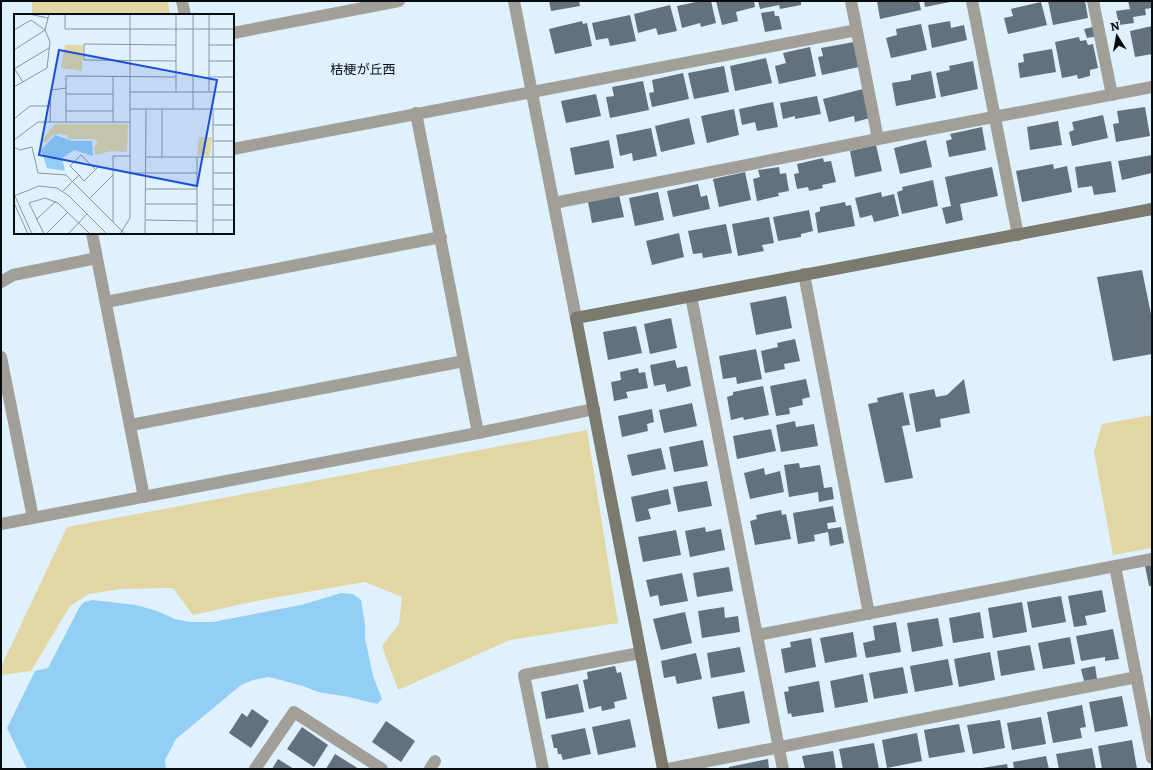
<svg xmlns="http://www.w3.org/2000/svg" width="1153" height="770" viewBox="0 0 1153 770" font-family="Literata,'Noto Sans JP',serif">
  <style>
    .green { fill: #e2d7a4 }
    .water { fill: #93cef5 }
    .building { fill: #62717b }
    .lines { fill: none; stroke-linecap: round; stroke-linejoin: round }
    .street { stroke: #a19f98; stroke-width: 12 }
    .secondary { stroke: #7c7a6f; stroke-width: 12 }
    .labels { text-anchor: middle; stroke-width: 3.5; stroke-linejoin: round; paint-order: stroke }
    .quarter-label { font-size: 13px; fill: #070c10; stroke: #dff1fd }
    .inset-road { fill: none; stroke: #89959e; stroke-width: 1 }
    .view { fill: #1d4ed8; fill-opacity: 0.15; stroke: #1d4ed8; stroke-width: 2 }
    .inset-edge { fill: none; stroke: #070c10; stroke-width: 2 }
  </style>
  <rect width="100%" height="100%" fill="#dff1fd"/>
  <path class="green" d="M32,1H168L170,15H32Z
    M1152,415V548L1113,555L1094,452L1102,424Z
    M587,430L618,623L510,640L398,690L382,646L399,624L402,597L365,582L261,600L193,615L173,588L121,589L89,594L70,606L31,671L1,675V667L67,527Z"/>
  <path class="water" d="M341,593L353,594L361,600L365,624V638L373,676L382,699L377,704L349,697L318,692L303,686L269,677L253,680L241,685L176,739L165,760L166,769H27L7,728L35,671L48,668L79,608L84,602L93,600L136,605L157,611L175,619L190,622H213L301,605Z"/>
  <path class="building" d="M549,1H579L580,6L551,11Z
    M701,1H711L716,23L701,27L700,23L682,28L677,6Z
    M716,1H754L755,7L736,12L738,21L722,25Z
    M758,1H801V5L780,9L779,5L760,9Z
    M877,1H919L921,10L880,19Z
    M924,1H950V2L925,7Z
    M1048,1H1085L1088,18L1053,25Z
    M1128,1H1152V8L1145,9L1146,15L1133,17L1134,23L1119,25L1116,11L1130,9Z
    M1041,2L1047,25L1008,34L1004,18L1013,16L1011,9Z
    M670,5L677,31L658,35L656,28L638,33L634,14Z
    M774,11L775,16H779L782,29L765,32L761,13Z
    M630,15L636,41L610,46L608,38L596,40L592,23Z
    M582,21L583,24L587,23L592,46L555,54L549,29Z
    M950,21L951,28L964,25L967,40L932,48L928,25Z
    M921,24L927,50L891,58L886,38L897,35L896,29Z
    M1097,26L1099,36L1087,38L1084,29Z
    M1152,26V54L1135,57L1130,31Z
    M1079,37L1080,41L1086,40L1088,45L1093,44L1098,68L1090,70V76L1078,79L1077,75L1062,78L1055,42Z
    M854,42L859,67L822,75L818,57L823,56L821,48Z
    M810,47L816,76L779,84L775,66L786,63L783,53Z
    M1052,49L1056,72L1020,78L1018,63L1024,62L1023,54Z
    M766,58L772,83L735,91L730,66Z
    M973,61L978,89L941,97L936,73L950,70L949,66Z
    M724,66L729,92L694,99L688,73Z
    M931,71L936,98L896,106L892,83L911,80V75Z
    M683,73L689,99L652,107L649,93L654,92L652,80Z
    M643,81L649,110L610,118L606,97L614,96L612,87Z
    M863,89L870,118L855,122L854,116L829,122L823,99Z
    M596,94L601,116L566,123L561,101Z
    M817,96L821,114L795,119V116L783,119L780,103Z
    M773,102L778,127L757,131L755,122L742,125L739,109Z
    M1145,107L1150,136L1116,142L1113,124L1119,123L1117,111Z
    M734,109L739,135L707,143L701,116Z
    M1103,115L1108,138L1072,146L1069,132L1074,130L1072,122Z
    M689,118L695,144L661,152L655,126Z
    M1058,121L1062,145L1030,150L1027,127Z
    M982,127L986,150L949,157L946,141L952,139L950,134Z
    M651,128L657,156L633,161L632,153L620,156L616,135Z
    M609,140L614,168L575,175L570,148Z
    M926,140L932,167L900,174L894,148Z
    M876,145L882,171L855,177L850,151Z
    M1152,155V173L1122,180L1118,161Z
    M823,158L824,162L831,161L836,182L822,185L823,188L809,191L808,187L797,189L794,174L799,173L797,164Z
    M1111,161L1116,192L1094,195L1092,186L1078,188L1075,167Z
    M1053,164L1054,169L1067,166L1072,192L1022,202L1016,171Z
    M779,167L780,174L786,173L789,191L778,193L779,196L757,201L753,179L760,177L758,170Z
    M992,167L998,196L960,204L963,220L946,224L942,208L951,206L945,177Z
    M745,172L751,200L719,207L713,179Z
    M933,180L938,206L902,214L897,192L903,190L902,187Z
    M698,184L701,197L707,195L710,209L673,217L667,191Z
    M658,192L664,220L635,226L629,198Z
    M881,192L882,197L894,194L899,216L874,222L872,215L860,218L855,198Z
    M619,195L624,217L592,223L588,202Z
    M845,202L846,206L851,205L855,226L818,233L815,213L820,211V207Z
    M809,210L813,231L801,234V237L778,241L773,217Z
    M769,217L774,243L762,245L764,251L738,256L732,224Z
    M726,224L732,253L703,258L702,253L693,254L688,231Z
    M679,233L684,257L652,265L646,241Z
    M1142,270L1152,319V354L1113,361L1097,277Z
    M786,296L792,328L756,335L750,303Z
    M671,318L677,348L650,354L644,324Z
    M636,326L642,353L608,360L603,332Z
    M795,339L800,361L784,364L785,369L765,373L761,351L778,347L777,343Z
    M756,349L762,379L737,384L736,377L723,379L719,356Z
    M675,360L677,368L687,366L691,386L667,392L665,384L654,386L650,365Z
    M638,368L639,373L645,372L648,388L626,392L628,398L614,401L611,382L621,380L620,372Z
    M806,379L810,397L802,399L803,405L789,408L790,414L776,416L770,386Z
    M964,379L970,413L940,419L941,427L916,432L909,394L934,389L936,397L947,395Z
    M763,386L769,415L744,420L743,417L731,420L727,397L733,395V392Z
    M903,392L910,425L902,426L913,478L885,483L868,404L878,402L877,398Z
    M692,403L697,426L664,433L659,410Z
    M652,409L654,422L647,424L648,431L622,437L618,416Z
    M795,421L796,427L814,424L818,446L781,452L776,425Z
    M771,429L776,451L737,459L733,436Z
    M703,440L708,466L674,472L669,447Z
    M661,448L666,469L632,476L627,455Z
    M799,463L800,468L820,465L824,488L832,487L834,499L819,502L818,492L789,497L784,465Z
    M764,468L765,475L780,471L784,492L750,499L744,473Z
    M707,481L712,506L678,512L673,487Z
    M668,489L671,504L648,509L651,519L636,522L631,497Z
    M833,506L836,522L827,523L828,529L841,527L844,543L830,546L828,532L814,535L815,541L798,544L793,513Z
    M781,510L782,515L786,514L791,539L755,545L750,521L757,519L756,515Z
    M705,527L706,532L721,529L725,550L690,557L685,531Z
    M676,530L681,555L643,562L638,537Z
    M1152,565V586H1149L1145,566Z
    M729,567L733,591L697,597L693,573Z
    M682,573L688,601L660,606L658,595L650,597L646,580Z
    M1102,590L1106,612L1085,616L1087,625L1074,627L1068,596Z
    M1061,596L1066,622L1032,628L1027,602Z
    M1022,602L1027,632L993,638L988,608Z
    M724,607L725,618L738,616L740,632L702,638L698,611Z
    M685,612L692,643L661,650L653,619Z
    M980,612L984,638L953,643L949,618Z
    M938,618L943,646L912,652L907,623Z
    M896,622L901,652L866,658L863,643L875,640L873,626Z
    M1113,629L1119,659L1105,661V657L1081,661L1076,636Z
    M853,632L857,657L825,663L820,638Z
    M1070,637L1075,664L1043,669L1038,643Z
    M811,638L816,667L785,673L781,649L791,647L790,642Z
    M1030,645L1035,670L1001,676L997,651Z
    M740,647L745,672L711,678L707,653Z
    M990,652L995,680L959,687L954,659Z
    M696,653L702,679L677,684L675,676L664,678L661,661Z
    M948,659L953,685L915,692L910,666Z
    M615,666L617,673L621,672L627,699L614,702L615,708L602,711L601,706L589,709L583,680L588,679L587,672Z
    M1095,666L1097,679L1084,681L1081,669Z
    M903,667L908,693L874,699L869,673Z
    M863,674L868,702L835,708L830,681Z
    M819,681L824,712L792,717L791,713L788,714L784,692L789,691L788,687Z
    M578,684L584,712L546,719L541,692Z
    M744,691L750,723L718,729L712,697Z
    M1122,696L1128,726L1095,732L1089,702Z
    M1082,705L1086,727L1080,728L1082,738L1053,743L1047,712Z
    M252,709L269,721L251,748L229,733L242,713L247,717Z
    M1041,717L1046,744L1012,750L1007,723Z
    M630,719L636,747L598,755L592,727Z
    M1000,720L1005,748L973,754L967,725Z
    M386,721L415,741L401,762L372,742Z
    M959,724L965,752L929,758L924,730Z
    M302,727L328,745L314,767L287,749Z
    M585,728L591,754L563,760L561,754H558L557,748H554L551,735Z
    M917,733L922,761L887,768L882,740Z
    M1132,740L1137,769H1102L1098,746Z
    M874,743L879,769H843L839,749Z
    M1092,748L1096,769H1059L1056,754Z
    M833,751L836,769H805L802,756Z
    M335,754L359,769H326Z
    M1046,756L1049,769H1014L1013,762Z
    M278,759L294,769H272Z
    M768,759L769,769H729V767Z
    M1007,764L1008,769H982V768Z"/>
  <g class="lines">
    <path class="street" d="M182,1L185,15
      M514,1L576,318
      M851,1L878,139
      M972,1L1018,235
      M1093,1L1112,95
      M233,33L399,1
      M416,113L478,433
      M233,149L857,30
      M554,203L878,139L1152,87
      M92,233L144,497
      M804,274L869,614
      M1,282L13,275L97,258
      M691,296L783,769
      M106,302L441,237
      M1,357L33,518
      M131,425L464,361
      M1,524L478,433L594,409
      M1115,566L1152,758
      M757,635L1152,559
      M255,769L294,712L382,769
      M430,769L435,761
      M543,769L524,675L640,653
      M668,769L1137,677"/>
    <path class="secondary" d="M663,769L576,318L1152,209"/>
  </g>
  <g class="labels">
    <g class="quarter-label">
      <text x="363" y="74">桔梗が丘西</text>
    </g>
  </g>
  <g transform="translate(14 14)">
    <rect width="220" height="220" fill="#dff1fd"/>
    <path d="M51,31H69L68,57L47,54ZM41,110H114L113,138L98,137L81,141L80,134L84,128L80,125H55L53,121L46,120L39,121L32,128H27ZM185,123H198L196,142L183,141Z" fill="#e2d7a4"/>
    <path d="M41,121L58,127H78L79,142L60,136L48,144L51,157L33,154L27,136Z" fill="#93cef5"/>
    <path class="inset-road" d="M15,0L34,4M51,0V15H220M179,0V95M195,0V78M0,16L17,6L31,16L36,28L33,54L0,73M162,31L70,30V46L162,47M195,31H220M0,36L31,16L35,0M195,47H220M0,54L9,68M0,55L35,34M195,63H220M116,78H220M162,78V0M52,80H99M116,95H220M52,97H99M0,105L16,92H36M36,108L37,76L52,74M52,108V62L162,63M99,108V62M199,111H220M0,126L24,108H116M199,127H220M0,133L6,136L18,133L24,159L52,161L111,220M132,143H220M148,143V95M116,159H183M199,159H220M65,161L70,167L85,152M132,175H183M199,175H220M49,177L65,161L56,152L67,141L81,155M0,180L18,220M0,182L25,172L43,174L55,182L93,220M76,184L99,161M0,189L14,220M132,190H183M199,191H220M23,205L42,187M132,206L183,207M199,206H220M99,208V142H116M30,220L15,189L31,184L44,189L76,220M32,220L54,198M54,220L73,200M106,220L116,204V0M131,220L132,95M183,220V143M199,220V95"/>
    <path class="view" d="M45,36L203,66L183,172L25,141Z"/>
    <rect width="220" height="220" class="inset-edge"/>
  </g>
  <rect width="1153" height="770" fill="none" stroke="#070c10" stroke-width="4"/>
  <g transform="translate(1117 36) rotate(349)" stroke="#dff1fd" stroke-width="3" paint-order="stroke">
  <path d="M0-3L7 15L0 10L-7 15Z" fill="#070c10"/>
  <text y="-6" font-size="11" font-weight="bold" text-anchor="middle" fill="#070c10">N</text>
  </g>
</svg>
